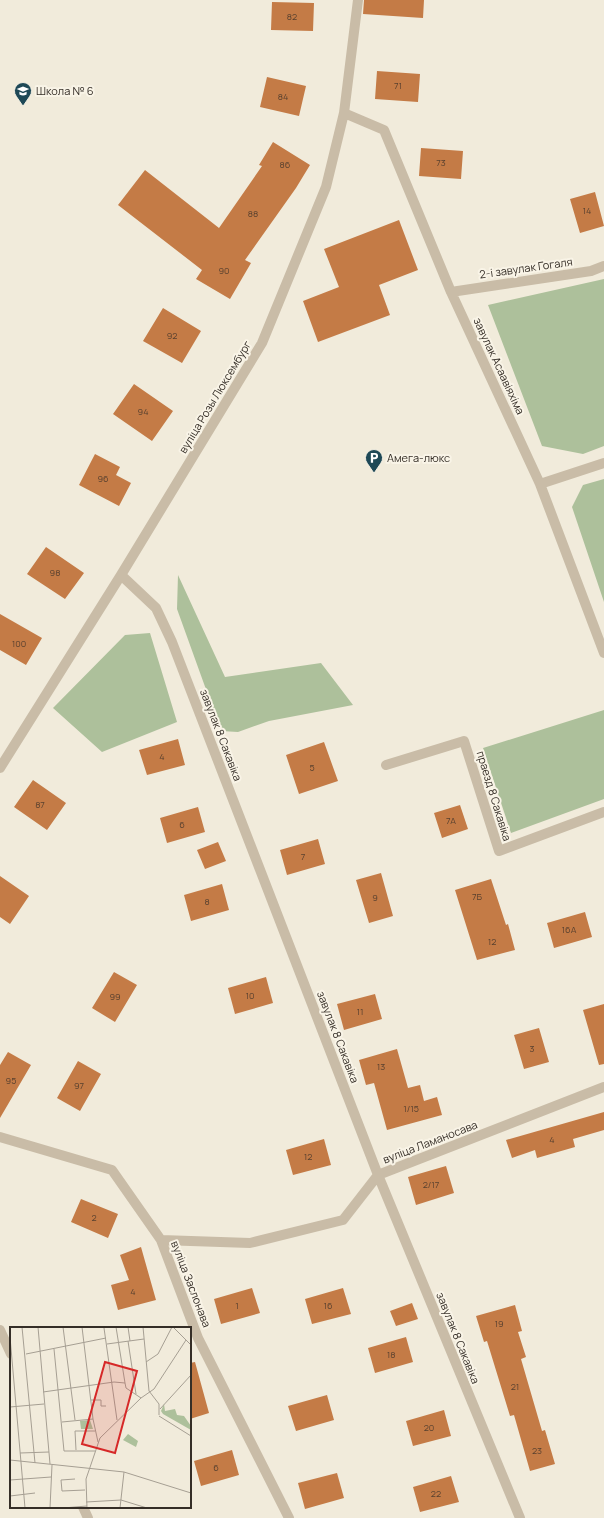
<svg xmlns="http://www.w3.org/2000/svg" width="604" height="1518" viewBox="0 0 604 1518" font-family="Manrope,sans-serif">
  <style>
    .green { fill: #adc09b }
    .building { fill: #c47b46 }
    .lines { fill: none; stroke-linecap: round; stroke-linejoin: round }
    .minor { stroke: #c9bca7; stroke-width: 10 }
    .labels { text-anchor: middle; stroke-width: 4; stroke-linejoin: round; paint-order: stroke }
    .number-label { font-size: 9px; fill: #59412f }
    .poi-label { font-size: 11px; fill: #352e27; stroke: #f9f4e7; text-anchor: start }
    .street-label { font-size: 11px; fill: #352e27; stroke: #f9f4e7 }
    .inset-road { fill: none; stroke: #a69f93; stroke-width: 1 }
    .view { fill: #d62828; fill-opacity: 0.15; stroke: #d62828; stroke-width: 2 }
    .inset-edge { fill: none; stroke: #352e27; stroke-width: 2 }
  </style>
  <rect width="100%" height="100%" fill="#f1ebdb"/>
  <path class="green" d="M604,279V446L583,454L542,446L488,305Z
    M604,479V602L572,507L583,485Z
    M178,575L225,677L321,663L353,705L269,721L238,732L221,731L177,609Z
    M150,633L177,722L102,752L53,708L125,635Z
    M604,710V799L511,833L483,748Z"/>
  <path class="building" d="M364,0H424L423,18L363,14Z
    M272,2L314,3L313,31L271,30Z
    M377,71L420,74L418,102L375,99Z
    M267,77L306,86L299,116L260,107Z
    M273,142L310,165L296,188L245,260L251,263L230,299L196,279L202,270L118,205L145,170L219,228L262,166L259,165Z
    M421,148L463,151L461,179L419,176Z
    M595,192L604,226L580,233L570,199Z
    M399,220L418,270L379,285L390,315L318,342L303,301L339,287L324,249Z
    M163,308L201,331L182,363L143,341Z
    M134,384L173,411L152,441L113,414Z
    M95,454L120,467L116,475L131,483L119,506L79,485Z
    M46,547L84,573L65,599L27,574Z
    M0,614L42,638L26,665L0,650Z
    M178,739L185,765L147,775L139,750Z
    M324,742L338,781L299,794L286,755Z
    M33,780L66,803L47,830L14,807Z
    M460,805L468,829L442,838L434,813Z
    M198,807L205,832L167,843L160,818Z
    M318,839L325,864L287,875L280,850Z
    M218,842L226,861L205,869L197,850Z
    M381,873L393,916L369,923L356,880Z
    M0,876L29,896L10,924L0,917Z
    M491,879L506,925L508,924L515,950L477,960L455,890Z
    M222,884L229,910L191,921L184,895Z
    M585,912L592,937L554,948L547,923Z
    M114,972L137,985L115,1022L92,1008Z
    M266,977L273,1003L235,1014L228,988Z
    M375,994L382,1019L344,1030L337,1004Z
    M604,1004V1064L599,1065L583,1010Z
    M539,1028L549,1062L524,1069L514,1035Z
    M397,1049L408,1088L420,1085L424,1101L437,1097L442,1115L387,1130L374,1083L366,1085L359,1060Z
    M8,1052L31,1065L0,1118V1065Z
    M78,1061L101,1074L80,1111L57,1098Z
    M604,1112V1130L573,1139L575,1147L537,1158L535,1150L512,1158L506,1140Z
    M324,1139L331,1165L293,1175L286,1150Z
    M446,1166L454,1193L416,1205L408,1177Z
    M81,1199L118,1214L108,1238L71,1222Z
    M141,1247L156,1300L118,1310L111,1285L129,1280L120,1255Z
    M252,1288L260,1313L221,1324L214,1299Z
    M343,1288L351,1314L312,1324L305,1299Z
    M412,1303L418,1319L396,1326L390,1311Z
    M515,1305L522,1331L518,1332L526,1357L521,1359L542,1431L545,1430L555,1464L530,1471L514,1415L510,1416L487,1341L484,1342L476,1316Z
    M406,1337L413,1362L375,1373L368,1348Z
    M195,1362L209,1413L190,1419V1363Z
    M327,1395L334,1420L296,1431L288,1406Z
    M444,1410L451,1436L413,1446L406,1421Z
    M232,1450L239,1475L201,1486L194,1461Z
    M337,1473L344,1498L305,1509L298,1483Z
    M451,1476L459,1502L420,1512L413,1487Z"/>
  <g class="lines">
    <path class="minor" d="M344,113L384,130L451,292L540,484L604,653
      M451,292L591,271L604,266
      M540,484L604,463
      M121,575L156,608L172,642L378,1175L520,1518
      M386,765L464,741L499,851L604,812
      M0,768L121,575L262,343L326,187L344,113L358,0
      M0,1137L112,1170L161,1240L198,1338L289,1518
      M161,1240L250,1243L343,1220L378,1175L604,1087
      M0,1330L11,1354
      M83,1507L88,1518"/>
  </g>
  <defs>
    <symbol id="school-pin" viewBox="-11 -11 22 30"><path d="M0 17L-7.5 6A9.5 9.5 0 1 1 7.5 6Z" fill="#1e4856" stroke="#f9f4e7"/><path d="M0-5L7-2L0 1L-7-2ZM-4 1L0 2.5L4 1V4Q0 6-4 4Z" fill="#fff"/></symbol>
    <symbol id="parking-pin" viewBox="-11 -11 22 30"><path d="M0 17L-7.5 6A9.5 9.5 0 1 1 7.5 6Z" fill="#1e4856" stroke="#f9f4e7"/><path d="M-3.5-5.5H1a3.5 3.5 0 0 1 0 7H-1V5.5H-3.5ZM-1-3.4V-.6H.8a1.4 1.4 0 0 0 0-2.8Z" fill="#fff"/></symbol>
  </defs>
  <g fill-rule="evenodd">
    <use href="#school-pin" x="13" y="81" width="20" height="27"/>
    <use href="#parking-pin" x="364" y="448" width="20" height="27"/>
  </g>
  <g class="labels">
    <g class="number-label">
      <text x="292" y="20">82</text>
      <text x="398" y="89">71</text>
      <text x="283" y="100">84</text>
      <text x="441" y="166">73</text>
      <text x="285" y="168">86</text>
      <text x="587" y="214">14</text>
      <text x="253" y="217">88</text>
      <text x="224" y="274">90</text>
      <text x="172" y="339">92</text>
      <text x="143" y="415">94</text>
      <text x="103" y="482">96</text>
      <text x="55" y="576">98</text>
      <text x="19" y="647">100</text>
      <text x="162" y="760">4</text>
      <text x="312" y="771">5</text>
      <text x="40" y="808">87</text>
      <text x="451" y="824">7А</text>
      <text x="182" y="828">6</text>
      <text x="303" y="860">7</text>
      <text x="477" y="900">7Б</text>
      <text x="375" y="901">9</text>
      <text x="207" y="905">8</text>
      <text x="569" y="933">16А</text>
      <text x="492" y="945">12</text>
      <text x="250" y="999">10</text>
      <text x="115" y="1000">99</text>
      <text x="360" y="1015">11</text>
      <text x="532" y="1052">3</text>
      <text x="381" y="1070">13</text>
      <text x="11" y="1084">95</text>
      <text x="79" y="1089">97</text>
      <text x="411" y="1112">1/15</text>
      <text x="552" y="1143">4</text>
      <text x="308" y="1160">12</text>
      <text x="431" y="1188">2/17</text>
      <text x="94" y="1221">2</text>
      <text x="133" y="1295">4</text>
      <text x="237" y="1309">1</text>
      <text x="328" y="1309">16</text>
      <text x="499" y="1327">19</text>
      <text x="391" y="1358">18</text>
      <text x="515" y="1390">21</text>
      <text x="429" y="1431">20</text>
      <text x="537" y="1454">23</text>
      <text x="216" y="1471">6</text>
      <text x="436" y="1497">22</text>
    </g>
    <g class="poi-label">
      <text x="36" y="95">Школа № 6</text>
      <text x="387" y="462">Амега-люкс</text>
    </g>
    <g class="street-label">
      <text transform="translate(526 268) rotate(-8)" y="4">2-і завулак Гогаля</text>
      <text transform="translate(499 366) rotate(65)" y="4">завулак Асаавіяхіма</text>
      <text transform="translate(215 397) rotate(-59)" y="4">вуліца Розы Люксембург</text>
      <text transform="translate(221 735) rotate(69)" y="4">завулак 8 Сакавіка</text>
      <text transform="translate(494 796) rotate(73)" y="4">праезд 8 Сакавіка</text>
      <text transform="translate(338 1037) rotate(69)" y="4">завулак 8 Сакавіка</text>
      <text transform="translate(430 1142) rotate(-21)" y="4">вуліца Ламаносава</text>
      <text transform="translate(191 1284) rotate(69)" y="4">вуліца Заслонава</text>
      <text transform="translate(458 1338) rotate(68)" y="4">завулак 8 Сакавіка</text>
    </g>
  </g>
  <g transform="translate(10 1327)">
    <rect width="181" height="181" fill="#f1ebdb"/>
    <path d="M154,77L155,84L165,82L167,88L174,89L181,99V103L153,87L151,84ZM80,93L83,102H71L70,94ZM118,107L128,114L126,120L113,113Z" fill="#adc09b"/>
    <path class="inset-road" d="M12,0L25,136M28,0L40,137M53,0L65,93M72,0L83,92L88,115M106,0L115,56L116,61L131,71M118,0L120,14M133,0L139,64L149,77V88M163,0L181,18M94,1L107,93M0,10L15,181M118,14L126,67M97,17L134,12M44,22L54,124H85M16,27L96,11M136,35L148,27L162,0M33,65L104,55L115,56M81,73H91V79H96M0,80L34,77M150,82L181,48M149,89L181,109M52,95L83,92M66,123L65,104H85M10,126L39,125M0,133L114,145L181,166M65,152L51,153L52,164L75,163M0,153L41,150M0,169L25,166M76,175L111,173L137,181M40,181L42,138M53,181L77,179M77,181L76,152L90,111L131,71L144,62L176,13M110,181L114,145"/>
    <path class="view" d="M95,35L127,44L105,126L72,117Z"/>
    <rect width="181" height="181" class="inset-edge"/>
  </g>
</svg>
